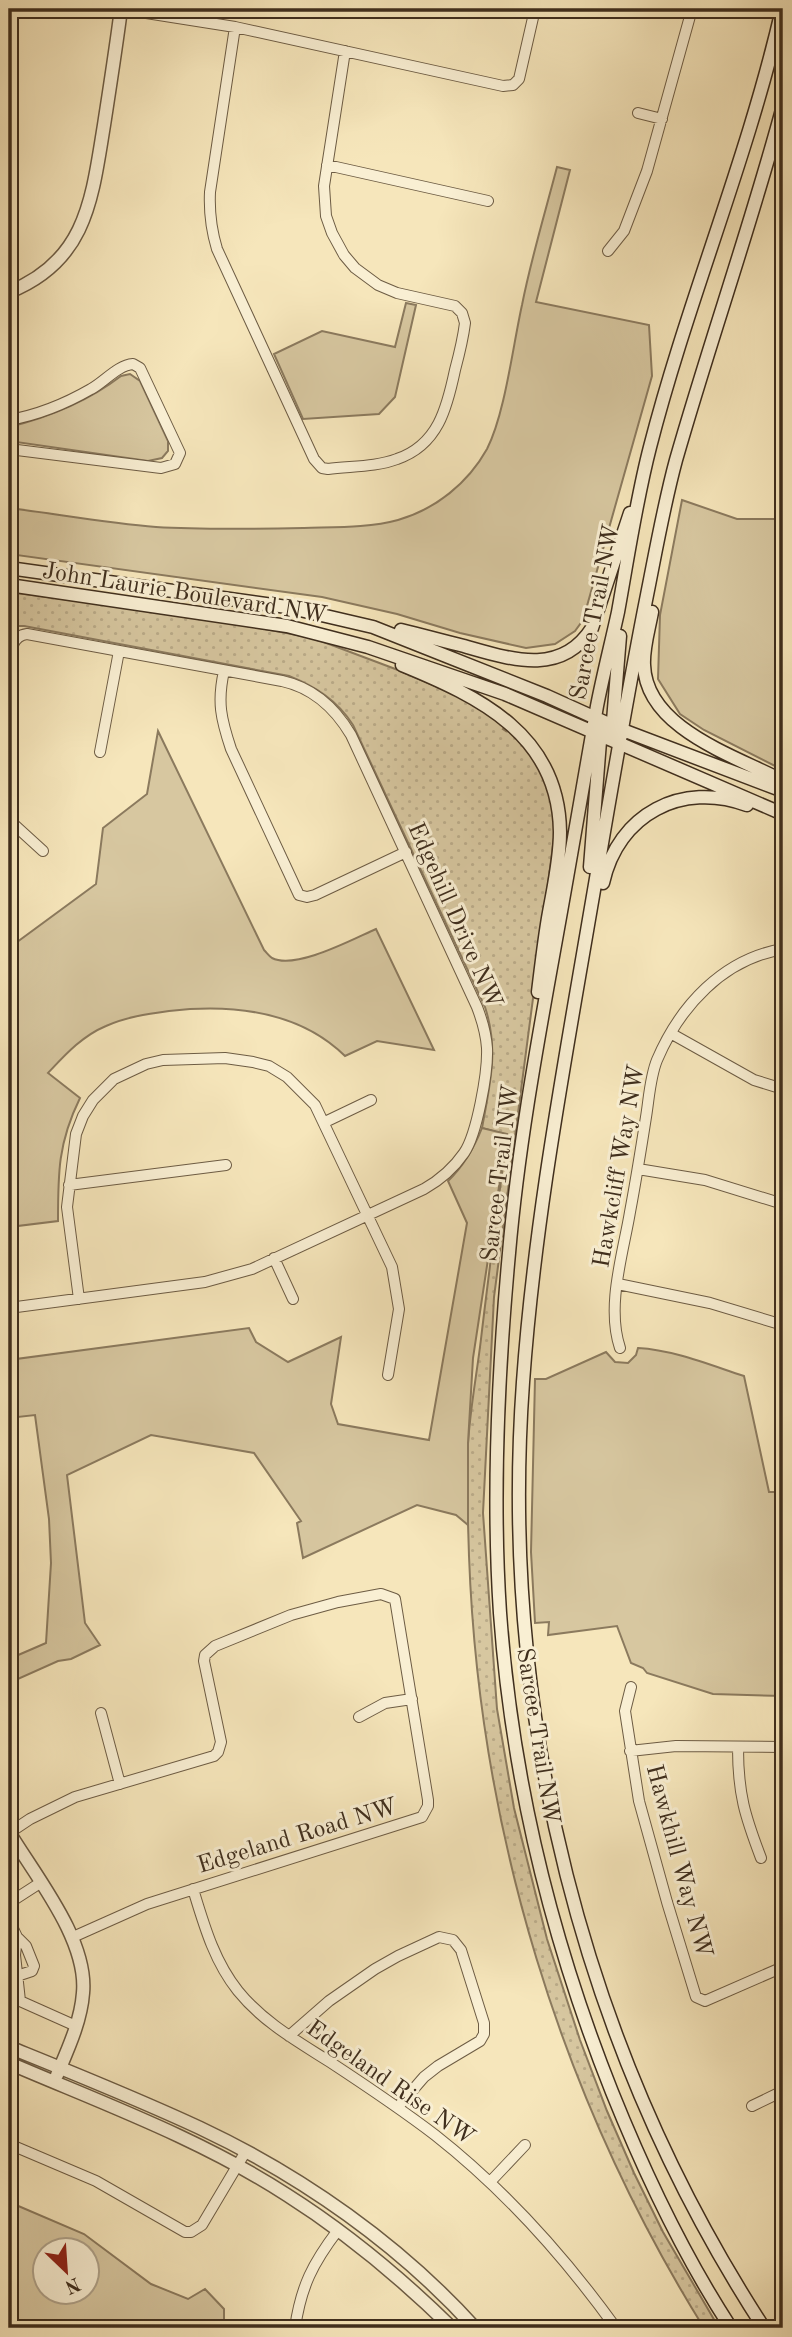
<svg xmlns="http://www.w3.org/2000/svg" width="792" height="2337" viewBox="0 0 792 2337" font-family="'Old Standard TT',serif">
  <style>
    .grass { fill: url(#grass-dots); stroke: #8b7a5e; stroke-width: 2 }
    .park { fill: #d7c7a0; stroke: #8b7a5e; stroke-width: 2; fill-rule: evenodd }
    .lines { fill: none; stroke-linecap: round; stroke-linejoin: round }
    .minor-casing { stroke: #6d5c44; stroke-width: 12 }
    .tertiary-casing { stroke: #6d5c44; stroke-width: 15 }
    .secondary-casing { stroke: #3f2e1d; stroke-width: 15 }
    .minor { stroke: #f9efd3; stroke-width: 10 }
    .tertiary { stroke: #f9efd3; stroke-width: 12 }
    .secondary { stroke: #f9efd3; stroke-width: 12 }
    .labels { text-anchor: middle; stroke-width: 6; stroke-linejoin: round; paint-order: stroke }
    .street-label { font-size: 24px; fill: #3f2e1d; stroke: #f9efd3 }
  </style>
  <defs>
    <pattern id="grass-dots" width="8" height="8" patternUnits="userSpaceOnUse" patternTransform="scale(1.75)"><rect width="8" height="8" fill="#d7c7a0"/><path d="M2 2h.1M6 6h.1" fill="none" stroke="#baab89" stroke-width="1.8" stroke-linecap="round"/></pattern>
  </defs>
  <rect width="100%" height="100%" fill="#f6e6bb"/>
  <filter id="stains"><feTurbulence type="fractalNoise" baseFrequency=".00286" numOctaves="4"/><feColorMatrix values="0 0 0 0 .2 0 0 0 0 .09 0 0 0 0 .02 0 0 0 .5 -.17"/></filter>
  <radialGradient id="worn" r=".72"><stop offset=".6" stop-color="#630" stop-opacity="0"/><stop offset="1" stop-color="#630" stop-opacity=".3"/></radialGradient>
  <path class="grass" d="M9,592L207,618L313,638L398,670L468,700L506,726L503,729L506,731L508,728L534,757L550,793L555,830L494,1297L483,1513L497,1709L514,1808L547,1939L580,2040L607,2111L634,2173L663,2232L719,2328H704C560,2097 479,1829 469,1556C468,1519 466,1481 468,1444C470,1409 477,1373 481,1339C489,1271 498,1203 507,1135L482,1128C490,1084 499,1050 485,1007L353,725C337,700 316,687 289,676L24,626H17L9,633Z"/>
  <path class="park" d="M557,167L570,170L536,302L649,325L652,376L583,620L575,631L555,644L526,648L460,633L397,614L322,597L9,554V508C57,514 107,523 156,527C205,530 254,529 304,528C334,527 369,528 398,520C436,509 468,483 487,449C505,414 513,345 522,305C531,259 545,213 557,167Z
    M406,303L416,305L395,397L379,414L303,419L274,354L322,331L395,347Z
    M130,374L140,381L168,441V451L162,458L148,461L9,441V427C50,417 87,402 121,376Z
    M682,500L737,519H783V770L704,730L680,714L658,679L660,615Z
    M158,731L264,950C267,953 269,956 272,958C296,970 353,939 376,929L434,1050L377,1041L345,1056C298,1010 231,1004 169,1011C147,1014 126,1017 106,1026C82,1036 65,1055 48,1073L80,1098C58,1143 58,1173 58,1221L9,1227V948L96,884L103,828L147,794Z
    M482,1128L507,1134L473,1358L468,1443V1525L456,1515L417,1505L303,1558L297,1523L301,1521L254,1453L151,1435L67,1475L85,1623L100,1645L71,1659L58,1661L9,1683V1659L46,1643L51,1563L49,1519L35,1415L9,1418V1360L249,1328L256,1342L288,1362L341,1337L331,1404L338,1424L429,1440L467,1223L448,1181C464,1166 474,1148 482,1128Z
    M638,1348C674,1350 710,1365 744,1376L769,1492H783V1696L713,1694L647,1673L643,1668L631,1663L617,1626L548,1635L549,1622L535,1623L531,1552L535,1379H546L606,1352L615,1362L628,1363L636,1355Z
    M9,2202L84,2234L151,2284L188,2299L205,2289L224,2309V2328H9ZM46,2250H88V2292H46Z"/>
  <g class="lines">
    <defs>
      <path id="minor" d="M121,9L235,27L503,86L513,85L519,79L535,9
        M668,9L690,14
        M235,27L210,192C209,212 211,229 217,249L314,459L322,468L328,469C350,466 376,467 397,459C438,445 447,408 455,370C459,355 463,339 465,323L462,313L455,306L397,293L378,285L355,268L344,255L332,233L326,216L324,186L345,51
        M638,113L662,119
        M327,165L488,201
        M608,251L624,231L647,171L692,9
        M9,420C38,415 65,404 91,389C104,382 118,365 133,364L140,368L180,453L175,464L161,468L9,449
        M224,671C217,702 221,719 231,749L299,895L307,897L315,895L406,852
        M9,675C11,659 8,636 27,634L282,681C314,688 335,708 351,735L477,1007C482,1020 486,1034 487,1048C488,1072 477,1134 464,1153C453,1169 440,1180 424,1189L252,1269L205,1282L9,1308
        M100,752L119,651
        M9,820L43,851
        M672,1034L754,1080L783,1089
        M325,1122L371,1100
        M638,1169L705,1180L783,1204
        M69,1185L226,1165
        M274,1258L293,1299
        M618,1284L710,1303L783,1325
        M79,1299L67,1207L76,1134L83,1116L93,1100L114,1079L146,1064L163,1060L225,1058L253,1062L269,1066L287,1077L315,1105L392,1267L399,1309L388,1375
        M620,1348C606,1306 623,1254 630,1212C636,1180 641,1149 646,1117C649,1099 650,1077 657,1060C680,1006 723,959 783,949
        M631,1687L625,1711L639,1801L667,1902L696,1997L705,2001L783,1967
        M101,1713L120,1784
        M359,1717L385,1703L412,1699
        M738,1748C738,1794 745,1816 761,1858
        M630,1751L676,1746L783,1747
        M9,1833L30,1819L75,1797L214,1756L218,1752L221,1742L204,1661L205,1655L215,1646L291,1615L338,1602L381,1594L395,1599L428,1800V1806L422,1817L147,1904L73,1937
        M193,1889C204,1925 214,1961 238,1991C263,2022 297,2041 330,2062C365,2085 401,2109 435,2135C505,2190 564,2256 616,2328
        M9,1903L40,1883
        M9,1920L17,1937L15,1955L20,2001L76,2026
        M17,1976L32,1971L34,1966L26,1946L17,1937
        M289,2036L329,2001L375,1969L398,1956L439,1937L453,1940L461,1950L484,2023V2034L480,2041L438,2066L424,2077L398,2107
        M752,2106L783,2091
        M9,2144L96,2181L185,2232H191L202,2225L246,2151
        M490,2182L525,2145
        M295,2328C301,2286 313,2263 338,2230"/>
      <path id="tertiary" d="M9,292C87,261 92,198 104,125C110,86 116,48 121,9
        M9,1832C36,1877 88,1940 83,1993C81,2021 68,2049 57,2075
        M9,2047C73,2073 138,2099 200,2128C302,2176 400,2245 475,2328
        M9,2063C102,2103 201,2139 287,2195C347,2233 401,2278 452,2328"/>
      <path id="secondary" d="M9,568L287,607L373,627L547,696L620,729L783,791
        M9,585L287,626L368,647L505,694L783,814
        M652,612C649,629 643,648 644,665C646,729 736,756 783,781
        M401,630C422,635 443,641 464,646C510,659 561,677 592,628L630,513
        M402,665C480,697 559,735 560,832C560,861 553,889 548,918C544,942 541,967 538,992
        M612,733L620,636
        M590,867L601,729
        M603,883C618,814 682,781 747,805
        M731,2328C682,2253 645,2174 612,2092C551,1939 512,1778 500,1613C492,1493 498,1372 509,1253C520,1125 546,999 568,872C578,817 587,761 597,706C603,675 611,644 618,612C628,557 636,501 650,447C688,299 748,158 782,9
        M764,2328C583,2050 499,1714 523,1382C534,1228 562,1077 588,925C607,815 625,705 647,595C656,550 664,504 676,460C710,341 751,225 783,106"/>
    </defs>
    <use href="#minor" class="minor-casing"/>
    <use href="#tertiary" class="tertiary-casing"/>
    <use href="#secondary" class="secondary-casing"/>
    <use href="#minor" class="minor"/>
    <use href="#tertiary" class="tertiary"/>
    <use href="#secondary" class="secondary"/>
  </g>
  <g class="labels">
    <g class="street-label">
      <text transform="translate(185 592) rotate(9)" y="8">John Laurie Boulevard NW</text>
      <text transform="translate(594 612) rotate(-79)" y="8">Sarcee Trail NW</text>
      <text transform="translate(456 915) rotate(66)" y="8">Edgehill Drive NW</text>
      <text transform="translate(618 1166) rotate(-80)" y="8">Hawkcliff Way NW</text>
      <text transform="translate(499 1173) rotate(-83)" y="8">Sarcee Trail NW</text>
      <text transform="translate(539 1736) rotate(81)" y="8">Sarcee Trail NW</text>
      <text transform="translate(297 1835) rotate(-17)" y="8">Edgeland Road NW</text>
      <text transform="translate(680 1861) rotate(75)" y="8">Hawkhill Way NW</text>
      <text transform="translate(391 2082) rotate(35)" y="8">Edgeland Rise NW</text>
    </g>
  </g>
  <rect width="792" height="2337" fill="none" stroke="#f6e6bb" stroke-width="35"/>
  <rect x="10" y="10" width="771" height="2316" fill="none" stroke="#3f2e1d" stroke-width="3.5"/>
  <rect x="18" y="18" width="757" height="2302" fill="none" stroke="#3f2e1d" stroke-width="2"/>
  <g transform="translate(66 2271) rotate(155)"><circle r="33" fill="#f9efd3" stroke="#afa28a" stroke-width="2"/>
  <path d="M0-5L12 26L0 18L-12 26Z" fill="#8f2418"/>
  <text y="-10" font-size="19" font-weight="bold" text-anchor="middle" fill="#3f2e1d">N</text>
  </g>
  <rect width="100%" height="100%" filter="url(#stains)"/>
  <rect width="100%" height="100%" fill="url(#worn)"/>
</svg>
